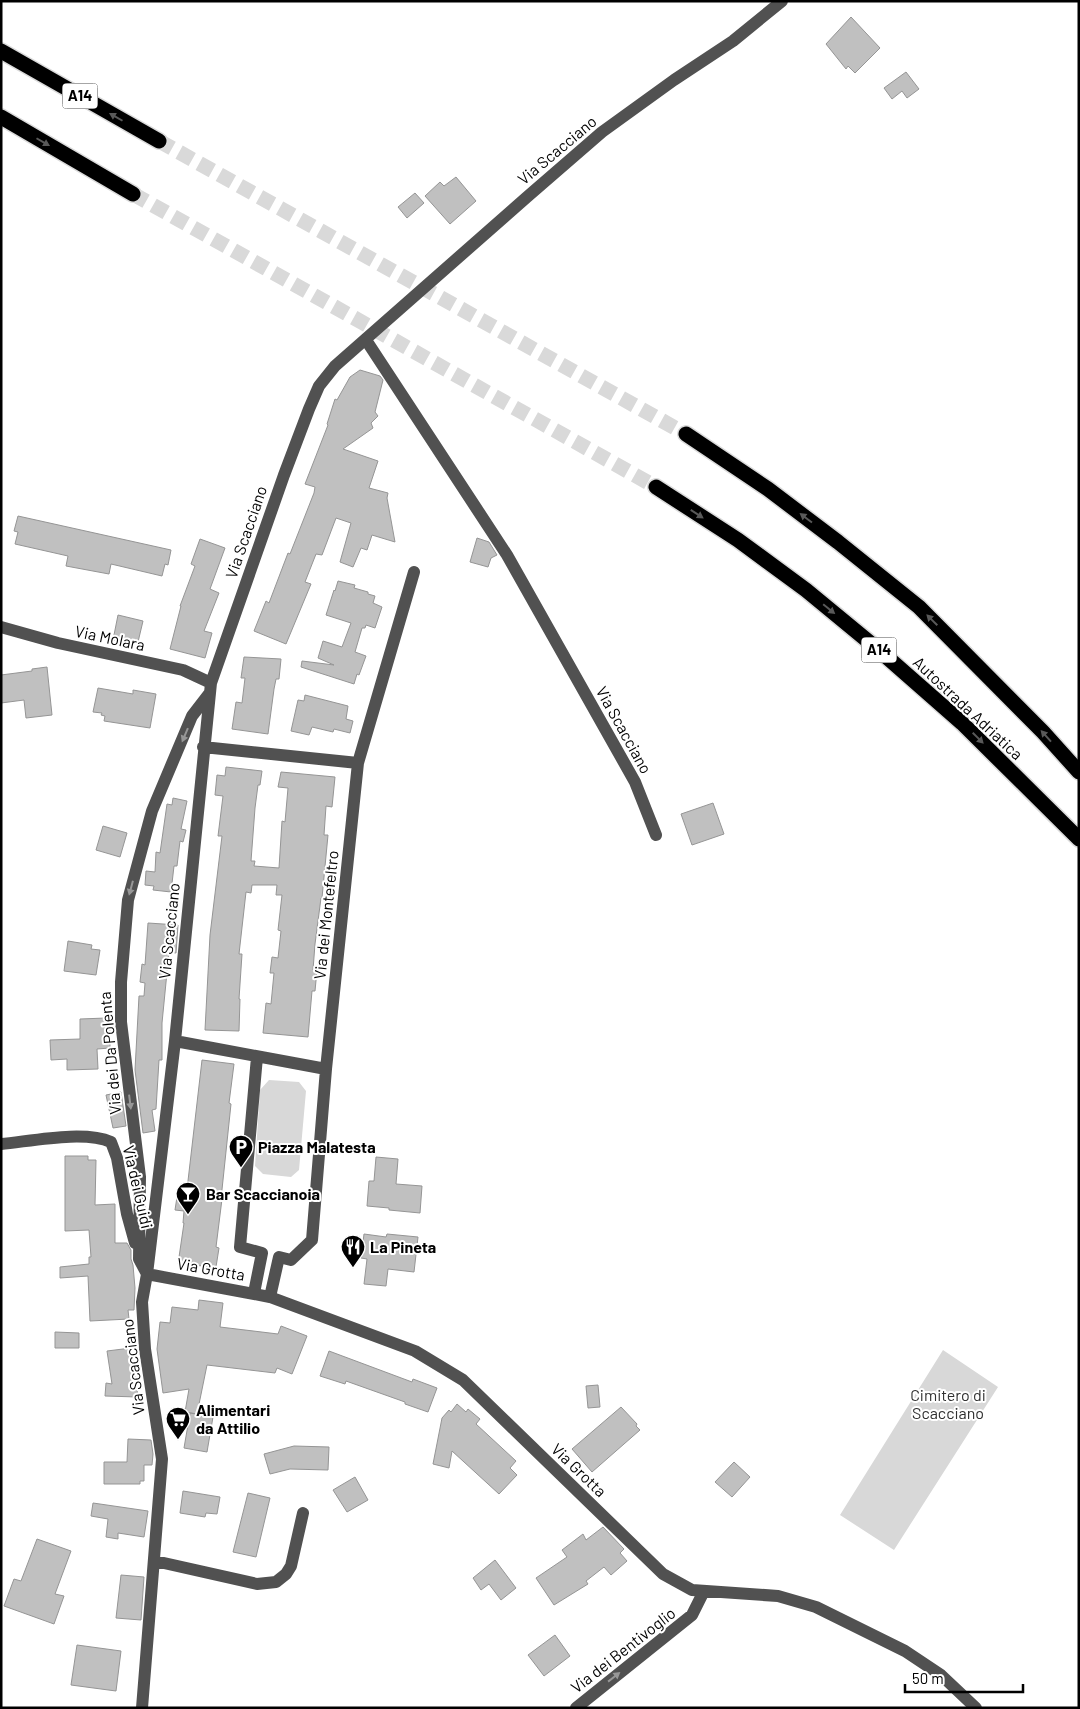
<svg xmlns="http://www.w3.org/2000/svg" width="1080" height="1709" viewBox="0 0 1080 1709" font-family="Barlow,sans-serif">
  <style>
    .green { fill: #d8d8d8 }
    .building { fill: #c0c0c0; stroke: #959595 }
    .lines { fill: none; stroke-linecap: round; stroke-linejoin: round }
    .highway-tunnel { stroke: #d9d9d9; stroke-width: 15; stroke-dasharray: 15 8; stroke-linecap: butt }
    .highway-casing { stroke: #dbdbdb; stroke-width: 18 }
    .minor { stroke: #515151; stroke-width: 12 }
    .highway { stroke: #000; stroke-width: 15 }
    .oneway { fill: #595959 }
    .oneway2 { fill: #979797 }
    .labels { text-anchor: middle; stroke-width: 4; stroke-linejoin: round; paint-order: stroke }
    .shield { fill: #fff; stroke: #4c4c4c; stroke-width: 1 }
    .shield-label { font-size: 15px; font-weight: bold; fill: #000 }
    .street-label { font-size: 16px; fill: #000; stroke: #fff }
    .poi-label { font-size: 16px; font-weight: bold; fill: #000; stroke: #fff; text-anchor: start }
    .park-label { font-size: 16px; fill: #2f2f2f; stroke: #fff }
  </style>
  <rect width="100%" height="100%" fill="#fff"/>
  <path class="green" d="M269,1080L299,1082L306,1091L299,1170L291,1177L263,1174L255,1166L260,1090Z
    M943,1350L998,1387L894,1550L840,1515Z"/>
  <path class="building" d="M851,17L880,48L855,73L848,66L846,69L826,44Z
    M906,72L919,89L907,98L902,91L892,99L884,88Z
    M456,177L476,201L450,224L425,196L440,182L444,186Z
    M415,193L424,203L407,218L398,207Z
    M360,370L380,376L383,380L375,412L378,416L371,423L373,428L343,449L378,461L369,488L388,493L387,498L395,542L372,535L367,550L361,548L353,567L340,562L351,523L336,518L322,555L316,554L305,582L311,584L286,644L254,631L266,601L269,603L288,553L290,554L314,493L315,487L305,484L328,425L327,424L335,399L337,400L350,377Z
    M18,516L171,550L168,565L165,564L162,576L111,564L109,574L66,566L68,556L15,544L18,532L14,531Z
    M477,538L489,542L497,555L491,558L488,567L470,562Z
    M200,539L225,548L210,589L219,593L204,631L212,633L205,658L170,649L181,606H180L195,566L191,564Z
    M338,581L355,585L354,588L368,592V594L375,596L373,603L382,607L375,628L366,625L365,628H362L355,652L366,656L359,675L357,674L354,684L301,667L302,661L334,665L318,658L323,641L342,647L351,623L326,615L334,590L335,591Z
    M118,615L143,621L138,642L128,640V644L113,640Z
    M244,657L281,659L279,679H276L274,689L268,734L232,729L236,702L242,703L245,678H241Z
    M47,667L52,715L26,718L24,700L1,703V675L32,671V669Z
    M98,688L133,694V690L156,694L150,728L104,721L105,716L101,715L102,713L93,712Z
    M305,695L348,706L346,719L353,721L350,733L334,729L333,732L312,727L309,735L291,731L298,700L304,701Z
    M226,767L262,771L260,785H258L255,808L251,861H255L254,866L279,868L282,821L285,822L288,788L278,787L281,772L335,777L332,807L326,806L324,835H328L322,898H321L315,944L313,970H317L315,991H312L308,1037L263,1033L266,1003L271,1004L274,973H270L272,957L278,958L281,931L278,930L282,895H276L277,885H252L251,893L246,892L239,954H242L239,999H240L239,1031L205,1030L210,935L222,836H218L223,796L215,795L217,775L225,776Z
    M173,798L187,801L181,829L186,830L183,842L180,841L177,866H174L171,892L153,890L154,886L145,885L146,871L155,872L156,852L160,853L167,804L172,805Z
    M713,803L724,834L692,845L681,814Z
    M103,826L127,833L120,857L96,850Z
    M148,923L178,925L176,953L169,952L162,1023V1060H159L156,1109L152,1110L155,1131L143,1133L135,1070L139,996H144L145,983L140,982L142,964L145,965Z
    M68,941L92,945L91,949L100,950L96,975L64,971Z
    M106,1018V1025H110V1048L97,1049L98,1069L67,1070V1059L51,1060L50,1040L80,1039V1019Z
    M202,1060L234,1064L229,1103L231,1104L221,1199H222L216,1247L219,1248L216,1267L178,1264L184,1223H183L184,1211L175,1210L177,1197L186,1198Z
    M121,1092L126,1126L113,1128L106,1095Z
    M65,1156H88V1160H96L95,1205L115,1204V1243H127L131,1250V1259L133,1265L135,1288L134,1310H128L129,1319L90,1321L88,1276L60,1278V1267L89,1264V1257H91L89,1230L65,1231Z
    M376,1157L398,1159L396,1184L422,1186L420,1213L389,1210V1208L367,1206L369,1181H374Z
    M364,1234L386,1237L387,1234L418,1237L414,1272L388,1269L386,1286L364,1284L367,1259L361,1258Z
    M199,1300L223,1303L220,1327L278,1334L281,1326L307,1336L292,1374L277,1368L275,1373L207,1365L197,1414L185,1412L189,1389L163,1393L157,1349L160,1322L170,1323L172,1307L198,1310Z
    M55,1332L79,1333V1348H55Z
    M131,1348L138,1397L105,1396L106,1383L112,1384L107,1351Z
    M329,1351L412,1382L413,1379L437,1388L428,1412L405,1404V1402L346,1381L345,1384L320,1376Z
    M598,1385L600,1407L588,1408L586,1386Z
    M457,1404L466,1412L468,1409L480,1419L476,1424L516,1461L510,1468L517,1475L499,1494L452,1451L449,1468L433,1464L442,1418L449,1410L451,1412Z
    M621,1407L637,1424L636,1426L640,1430L592,1472L572,1449Z
    M190,1413L213,1417L207,1452L184,1448Z
    M128,1439L151,1440L153,1454L152,1465H144V1481H140V1484H104V1462H127Z
    M294,1446L329,1447L328,1470L290,1469L270,1474L264,1454Z
    M734,1462L750,1477L732,1497L715,1482Z
    M355,1477L368,1500L347,1512L333,1490Z
    M183,1491L220,1497L217,1514L206,1513L205,1517L180,1513Z
    M248,1493L270,1498L256,1557L233,1552Z
    M93,1503L148,1511L144,1537L118,1533V1539L106,1537L108,1519L91,1516Z
    M603,1527L624,1549L620,1553L627,1561L611,1575L604,1567L586,1581L588,1584L554,1605L536,1578L567,1557L562,1550L583,1534L586,1540Z
    M37,1539L71,1551L55,1594L64,1596L54,1624L4,1606L14,1579L21,1581Z
    M495,1560L516,1588L501,1600L489,1584L481,1590L473,1578Z
    M121,1575L144,1577L141,1620L116,1618Z
    M555,1635L570,1656L544,1676L528,1655Z
    M77,1645L121,1651L116,1691L71,1685Z"/>
  <g class="lines">
    <path class="highway-tunnel" d="M159,141L686,434
      M133,194L656,487"/>
    <defs>
      <path id="highway" d="M1,51L159,141
        M1,117L133,194
        M686,434L768,489L838,542L919,607L1043,732L1079,772
        M656,487L738,540L806,590L880,651L962,723L1079,839"/>
    </defs>
    <use href="#highway" class="highway-casing"/>
    <path class="minor" d="M366,340L507,555L635,782L656,835
      M1,627L58,643L183,670L211,683
      M203,747L358,763
      M175,1041L326,1069
      M1,1144C32,1141 84,1130 111,1142L117,1158L127,1214L135,1243
      M147,1274L270,1297L415,1351L463,1380L663,1574L692,1590L778,1596L816,1607L905,1651L941,1675L976,1708
      M147,1274L139,1259L140,1177L121,1022V982L128,900L152,811L192,716L209,694
      M254,1293L262,1253L240,1247L257,1057
      M270,1297L279,1257L291,1260L312,1240L326,1069L358,763L414,572
      M155,1561L257,1584L276,1582L286,1574L291,1566L303,1513
      M142,1708L162,1459L145,1349L142,1302L147,1274L175,1041L210,693L211,683L284,475L309,409L319,386L335,366L527,197L602,132L674,80L733,41L782,1
      M576,1708L692,1615L704,1591"/>
    <use href="#highway" class="highway"/>
  </g>
  <defs><path id="oneway-solid" d="M-6-.8H1V-3.2L6.5 0L1 3.2V.8H-6Z" transform="scale(1.25)"/></defs>
  <g class="oneway">
    <use href="#oneway-solid" transform="translate(116 117) rotate(-150)"/>
    <use href="#oneway-solid" transform="translate(43 142) rotate(30)"/>
    <use href="#oneway-solid" transform="translate(697 514) rotate(33)"/>
    <use href="#oneway-solid" transform="translate(806 518) rotate(-143)"/>
    <use href="#oneway-solid" transform="translate(829 609) rotate(39)"/>
    <use href="#oneway-solid" transform="translate(932 620) rotate(-135)"/>
    <use href="#oneway-solid" transform="translate(1046 736) rotate(-132)"/>
    <use href="#oneway-solid" transform="translate(978 738) rotate(45)"/>
  </g>
  <g class="oneway2">
    <use href="#oneway-solid" transform="translate(185 735) rotate(113)"/>
    <use href="#oneway-solid" transform="translate(131 888) rotate(105)"/>
    <use href="#oneway-solid" transform="translate(130 1102) rotate(83)"/>
    <use href="#oneway-solid" transform="translate(614 1677) rotate(-38)"/>
  </g>
  <defs>
    <symbol id="parking-pin" viewBox="-11 -11 22 30"><path d="M0 17L-7.5 6A9.5 9.5 0 1 1 7.5 6Z" fill="#000" stroke="#fff"/><path d="M-3.5-5.5H1a3.5 3.5 0 0 1 0 7H-1V5.5H-3.5ZM-1-3.4V-.6H.8a1.4 1.4 0 0 0 0-2.8Z" fill="#fff"/></symbol>
    <symbol id="bar-pin" viewBox="-11 -11 22 30"><path d="M0 17L-7.5 6A9.5 9.5 0 1 1 7.5 6Z" fill="#000" stroke="#fff"/><path d="M-6-5H6L.8 .8V4.5H3.5V6h-7V4.5H-.8V.8Z" fill="#fff"/></symbol>
    <symbol id="restaurant-pin" viewBox="-11 -11 22 30"><path d="M0 17L-7.5 6A9.5 9.5 0 1 1 7.5 6Z" fill="#000" stroke="#fff"/><path d="M-5-6h1v4h1v-4h1v4h1v-4h1v5L-1.5 .5V6h-2V.5L-5-1ZM5-6V6H3V1.5H1.5Q1.5-4 5-6Z" fill="#fff"/></symbol>
    <symbol id="supermarket-pin" viewBox="-11 -11 22 30"><path d="M0 17L-7.5 6A9.5 9.5 0 1 1 7.5 6Z" fill="#000" stroke="#fff"/><path d="M-6-5.5h2.5l.6 2H6L4.5 2H-2.5L-4.4-4H-6ZM-1.5 3.2a1.3 1.3 0 1 0 .1 0ZM3 3.2a1.3 1.3 0 1 0 .1 0Z" fill="#fff"/></symbol>
  </defs>
  <g fill-rule="evenodd">
    <use href="#parking-pin" x="227" y="1133" width="28" height="38"/>
    <use href="#bar-pin" x="174" y="1180" width="28" height="38"/>
    <use href="#restaurant-pin" x="339" y="1233" width="28" height="38"/>
    <use href="#supermarket-pin" x="164" y="1405" width="28" height="38"/>
  </g>
  <g class="labels">
    <g class="shield">
      <rect x="62.5" y="83.5" width="35" height="25" rx="4"/>
      <rect x="861.5" y="637.5" width="35" height="25" rx="4"/>
    </g>
    <g class="shield-label">
      <text x="80" y="101">A14</text>
      <text x="879" y="655">A14</text>
    </g>
    <g class="street-label">
      <text transform="translate(557 150) rotate(-40)" y="6">Via Scacciano</text>
      <text transform="translate(246 532) rotate(-71)" y="6">Via Scacciano</text>
      <text transform="translate(110 638) rotate(12)" y="6">Via Molara</text>
      <text transform="translate(968 708) rotate(43)" y="6">Autostrada Adriatica</text>
      <text transform="translate(624 730) rotate(61)" y="6">Via Scacciano</text>
      <text transform="translate(326 915) rotate(-84)" y="6">Via dei Montefeltro</text>
      <text transform="translate(169 931) rotate(-84)" y="6">Via Scacciano</text>
      <text transform="translate(110 1053) rotate(-95)" y="6">Via dei Da Polenta</text>
      <text transform="translate(138 1187) rotate(77)" y="6">Via dei Guidi</text>
      <text transform="translate(211 1269) rotate(10)" y="6">Via Grotta</text>
      <text transform="translate(133 1367) rotate(-97)" y="6">Via Scacciano</text>
      <text transform="translate(579 1470) rotate(44)" y="6">Via Grotta</text>
      <text transform="translate(623 1650) rotate(-38)" y="6">Via dei Bentivoglio</text>
    </g>
    <g class="poi-label">
      <text x="258" y="1153">Piazza Malatesta</text>
      <text x="206" y="1200">Bar Scaccianoia</text>
      <text x="370" y="1253">La Pineta</text>
      <text x="196" y="1416">Alimentari<tspan x="196" dy="18">da Attilio</tspan></text>
    </g>
    <g class="park-label">
      <text x="948" y="1401">Cimitero di<tspan x="948" dy="18">Scacciano</tspan></text>
    </g>
  </g>
  <rect width="1080" height="1709" fill="none" stroke="#000000" stroke-width="5"/>
  <path d="M905 1684v8h118v-8" fill="none" stroke="#000000" stroke-width="2.5"/>
  <text x="912" y="1684" font-size="15" fill="#000000" stroke="#ffffff" stroke-width="4" paint-order="stroke">50 m</text>
</svg>
